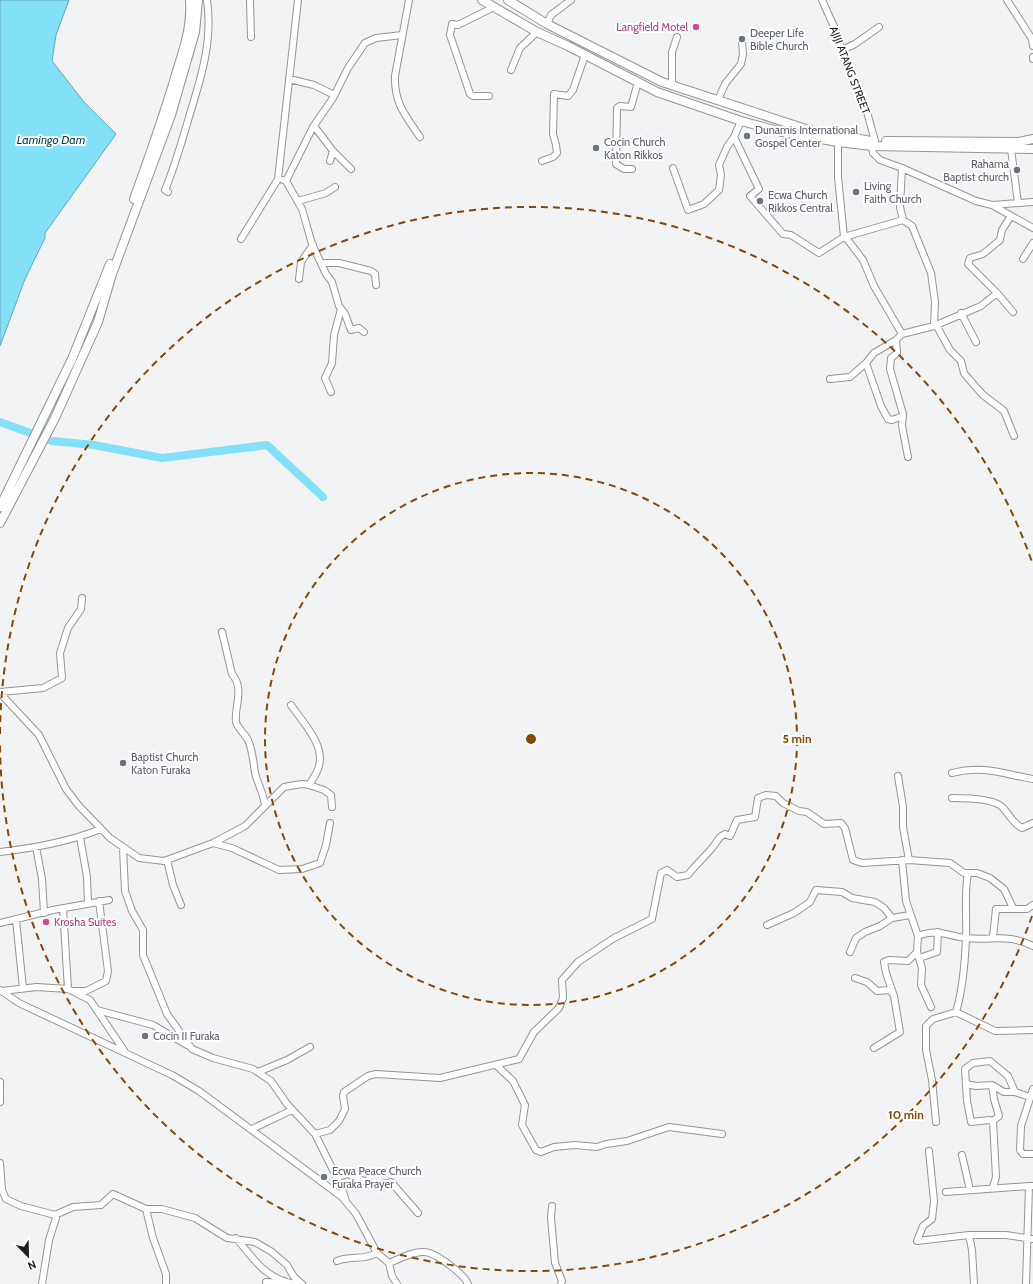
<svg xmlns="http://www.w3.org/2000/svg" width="1033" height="1284" viewBox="0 0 1033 1284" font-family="Cabin,sans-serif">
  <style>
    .water { fill: #82e0f8; stroke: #64a6b7 }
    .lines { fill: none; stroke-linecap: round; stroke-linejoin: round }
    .river { stroke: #82e0f8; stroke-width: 8 }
    .minor-casing { stroke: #949597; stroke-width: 8 }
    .major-casing { stroke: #949597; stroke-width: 10 }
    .minor { stroke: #fff; stroke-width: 6 }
    .major { stroke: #fff; stroke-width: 8 }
    .ring { fill: none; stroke: #854903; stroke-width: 2; stroke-dasharray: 7 5 }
    .hotel-dot { fill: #d1479c; stroke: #fff; stroke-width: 1.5 }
    .worship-dot { fill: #6b7280; stroke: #fff; stroke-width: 1.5 }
    .labels { text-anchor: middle; stroke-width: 4; stroke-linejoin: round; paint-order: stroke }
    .hotel-label { font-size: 11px; fill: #b23c85; stroke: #fff; text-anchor: end }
    .worship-label { font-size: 11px; fill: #5b616d; stroke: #fff; text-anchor: start }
    .street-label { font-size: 11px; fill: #1f1f20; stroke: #fff }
    .water-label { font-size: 12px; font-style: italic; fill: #003e4a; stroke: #fff }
    .centre { fill: #854903; stroke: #fff; stroke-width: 2 }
    .ring-label { font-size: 12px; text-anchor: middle; font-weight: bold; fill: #854903; stroke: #fff; stroke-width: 4; stroke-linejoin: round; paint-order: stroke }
  </style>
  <rect width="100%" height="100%" fill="#f2f3f5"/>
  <path class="water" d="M0,0H69L56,35L52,61L84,102L116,134L45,233V238L25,279L0,346Z"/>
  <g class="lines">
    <path class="river" d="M0,422L52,441L94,445L162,458L267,445L323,497"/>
    <defs>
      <path id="minor" d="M250,0L251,37
        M409,0L395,76C394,103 405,115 420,137
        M822,0L836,31L847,66L867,112L875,141
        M1007,0L1032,39L1033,46
        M547,24L551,15L571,0
        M842,50L855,44L879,27
        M1033,57V59
        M511,70L520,48L537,32
        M289,79L314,85L334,95
        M672,85V52L677,37
        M489,96H473L470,94L450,35L452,24L458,25L494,7
        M718,100L725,84L741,64L743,54L742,41
        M741,121L734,137L759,189L750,196L783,234L791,235L819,253L844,237L847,239L863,260L874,286L902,334
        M314,126L333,151L351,169
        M838,142V177L844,237L903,220
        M872,146L873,153L880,160L902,168L976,201L992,205L1033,228
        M1011,149L1018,203
        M330,161L333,151
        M542,161L553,157L557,153L556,145L553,134L554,94L568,96L573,90L585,55
        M673,168L688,210L704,204L719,190L721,175L719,165L727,147L734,137
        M902,168L900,207L903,220L912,226L931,273L935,302L934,326
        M632,169H624L616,164L617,108L620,106L631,107L638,82
        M283,180L286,181L302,209L312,244L326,274L332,282L339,306L345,314L351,330L359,328L364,332
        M286,181L313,127L333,98L348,68L365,43L376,38L402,35
        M168,192L165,190C175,166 182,141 189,117C201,78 213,41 207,0
        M298,201L326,193L335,187
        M992,205L1033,202
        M241,239L278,179L298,0
        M1023,259L1033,243
        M321,263H339L371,271L375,274L376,285
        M299,279L301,262L313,245
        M997,293L1013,312
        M961,313L976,342
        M936,325L950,350L961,361L964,373L968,378L983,395L1004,411L1014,436
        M866,363L881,406L888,419L892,420L903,416
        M830,379L850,377L866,363L874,353L896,340
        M331,392L325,378L332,363L334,335L341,309
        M908,457L902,426L903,414L890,369L891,358L897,353L896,340L902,334L934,326L981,306L997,293L968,264L970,258L983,254L1000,240L1002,230L1011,216
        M222,632L232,674C245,689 234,707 236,722C238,729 245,734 248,740C251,746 254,765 255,773C258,785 264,794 265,806
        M0,692L43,688L62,678L60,653L68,628L81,609L82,598
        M0,693L39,735L66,789L79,806L110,838L139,858L164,861L213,843L245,826L284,787L302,784L309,785L324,790L331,795L332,807
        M291,705C303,723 327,746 318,769C316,775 312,780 309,785
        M952,773C983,765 1003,774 1033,779
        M898,776L903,807V827L909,860
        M952,798C964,798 991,798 1001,806C1009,813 1012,823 1022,828L1033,823
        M80,837L87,877L88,903
        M213,843L232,848L279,870L302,869L320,863L326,845L330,823
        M36,847L42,879L44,913
        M123,848L125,891L132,911L143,930V955L167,1014L192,1049L213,1058L253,1069L271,1081L287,1104L315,1134L341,1186L346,1201
        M0,852C35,848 68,842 101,829
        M167,860L173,885L181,905
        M63,908L68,989
        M16,920L23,988
        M0,923L53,910L109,900
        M767,925L794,913L810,902L816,890L842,892L852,898L875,902L884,908L892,918
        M918,936C939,928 946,936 966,938C992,941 1007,933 1033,946
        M993,937L996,909H1027L1033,905
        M850,952L856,938L865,932L880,926L892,918L910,915
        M917,952L922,968L921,985L931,1007
        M919,958L937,952L938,932
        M855,978L867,982L877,991L890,990L892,993
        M0,990L19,1003L172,1075L199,1091L342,1197L356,1214L377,1253L389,1263L392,1276L397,1284
        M2,991L37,987L68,989L90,1000L125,1052
        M74,991H86L106,981L108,971L99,901
        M97,1010L153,1025L187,1045
        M956,1012L995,1031L1033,1030
        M874,1048L900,1032L894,996L886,973L884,962L889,960L908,961L917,952L918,936L906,901L902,860
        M496,1065L513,1081L525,1105L522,1125L536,1150L541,1152L554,1147L575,1145L597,1147L606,1144L627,1141L669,1127L722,1134
        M258,1072L287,1060L310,1047
        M0,1082V1102
        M966,1084L976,1086L992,1085L1004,1092H1015L1030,1097
        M992,1085L994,1099L999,1116L993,1121
        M1033,1089L1021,1126L1020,1150L1023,1154H1033
        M936,1122L932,1080L926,1050V1026L933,1019L956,1012C963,989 965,962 966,938C967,916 964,895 968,873
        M252,1129L292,1110
        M315,1134L330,1130L339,1121L345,1109L343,1096L344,1092L368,1076L376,1074L440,1078L519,1059L534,1032L559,1008L563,998L562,980L578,962L614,938L652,919L661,873L667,870L677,877L688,875C696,864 704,858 712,848C718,842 717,837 725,834L730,836L737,820L755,817L758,798L766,795L776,796L783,803L799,811L807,812L824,824L841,823L845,828L853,860L862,863L909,860L950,863L964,873H977L990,878L1004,889L1013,908
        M929,1151L934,1201L932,1219L923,1226L917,1241L969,1235H1006L1033,1239
        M962,1155L970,1190
        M0,1163L2,1190L6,1199L21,1206L55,1215L56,1218L49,1240L42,1284
        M336,1177L348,1174L376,1186L391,1182L418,1213
        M993,1187L996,1177L993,1121L989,1120L971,1122L967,1101L965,1069L973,1063L990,1061L1008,1076L1015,1092
        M946,1192L1029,1186
        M552,1206L551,1218L555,1263L562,1281L561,1284
        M146,1209L153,1238L166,1274V1284
        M55,1215L73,1207L101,1205L113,1194L146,1209H162L195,1218L227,1238L255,1242L272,1252L287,1265L294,1277L302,1284
        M969,1235L972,1250L974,1284
        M236,1238C254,1259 265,1279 295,1284
        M337,1261C353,1255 362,1261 377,1253
        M389,1263C400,1259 413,1251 424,1252C435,1252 464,1274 468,1284
        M266,1282L280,1283
        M1026,1284L1029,1186H1033"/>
      <path id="major" d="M482,0L537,32L568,46L657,92L741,121L782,132L838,142L872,146L1033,149
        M508,0L547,24L662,82L809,130L871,141
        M886,141L1019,142L1033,139
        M134,199C149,157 164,116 176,74C184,49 192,26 190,0
        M0,507L72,359L110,264
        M0,523L55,418L98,322L112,274L171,115L195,32L198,0"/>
    </defs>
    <use href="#minor" class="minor-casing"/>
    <use href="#major" class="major-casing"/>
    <use href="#minor" class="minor"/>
    <use href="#major" class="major"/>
  </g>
  <g class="ring">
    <circle cx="531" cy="739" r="266"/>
    <path d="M1032 916A531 531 0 0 1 0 744M0 734A531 531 0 0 1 1032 562"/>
  </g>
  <g class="hotel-dot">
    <circle cx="696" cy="27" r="4"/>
    <circle cx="46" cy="922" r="4"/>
  </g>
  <g class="worship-dot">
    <circle cx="742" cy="39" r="4"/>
    <circle cx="747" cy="136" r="4"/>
    <circle cx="596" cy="148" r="4"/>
    <circle cx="1017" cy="170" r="4"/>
    <circle cx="856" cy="192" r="4"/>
    <circle cx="760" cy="201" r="4"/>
    <circle cx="123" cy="763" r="4"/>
    <circle cx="145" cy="1036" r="4"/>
    <circle cx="324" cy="1177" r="4"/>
  </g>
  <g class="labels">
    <g class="hotel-label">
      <text x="688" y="31">Langfield Motel</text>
      <text x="54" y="926" text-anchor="start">Krosha Suites</text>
    </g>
    <g class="worship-label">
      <text x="750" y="37">Deeper Life<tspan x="750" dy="13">Bible Church</tspan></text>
      <text x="755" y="134">Dunamis International<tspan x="755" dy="13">Gospel Center</tspan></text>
      <text x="604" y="146">Cocin Church<tspan x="604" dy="13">Katon Rikkos</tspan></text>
      <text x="1009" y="168" text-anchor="end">Rahama<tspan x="1009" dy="13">Baptist church</tspan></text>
      <text x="864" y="190">Living<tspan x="864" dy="13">Faith Church</tspan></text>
      <text x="768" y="199">Ecwa Church<tspan x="768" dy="13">Rikkos Central</tspan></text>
      <text x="131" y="761">Baptist Church<tspan x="131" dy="13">Katon Furaka</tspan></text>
      <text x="153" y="1040">Cocin II Furaka</text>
      <text x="332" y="1175">Ecwa Peace Church<tspan x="332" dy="13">Furaka Prayer</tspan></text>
    </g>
    <g class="street-label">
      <text transform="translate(850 70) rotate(69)" y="4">AJIJI ATANG STREET</text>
    </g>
    <g class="water-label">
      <text x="51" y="144">Lamingo Dam</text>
    </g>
  </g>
  <circle cx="531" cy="739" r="6" class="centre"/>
  <g class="ring-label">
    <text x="797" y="743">5 min</text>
    <text x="906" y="1119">10 min</text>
  </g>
  <g transform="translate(28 1256) rotate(157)" stroke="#ffffff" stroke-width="3" paint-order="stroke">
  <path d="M0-3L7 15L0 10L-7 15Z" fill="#1f1f20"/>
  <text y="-6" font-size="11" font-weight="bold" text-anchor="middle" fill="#1f1f20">N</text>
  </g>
</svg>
